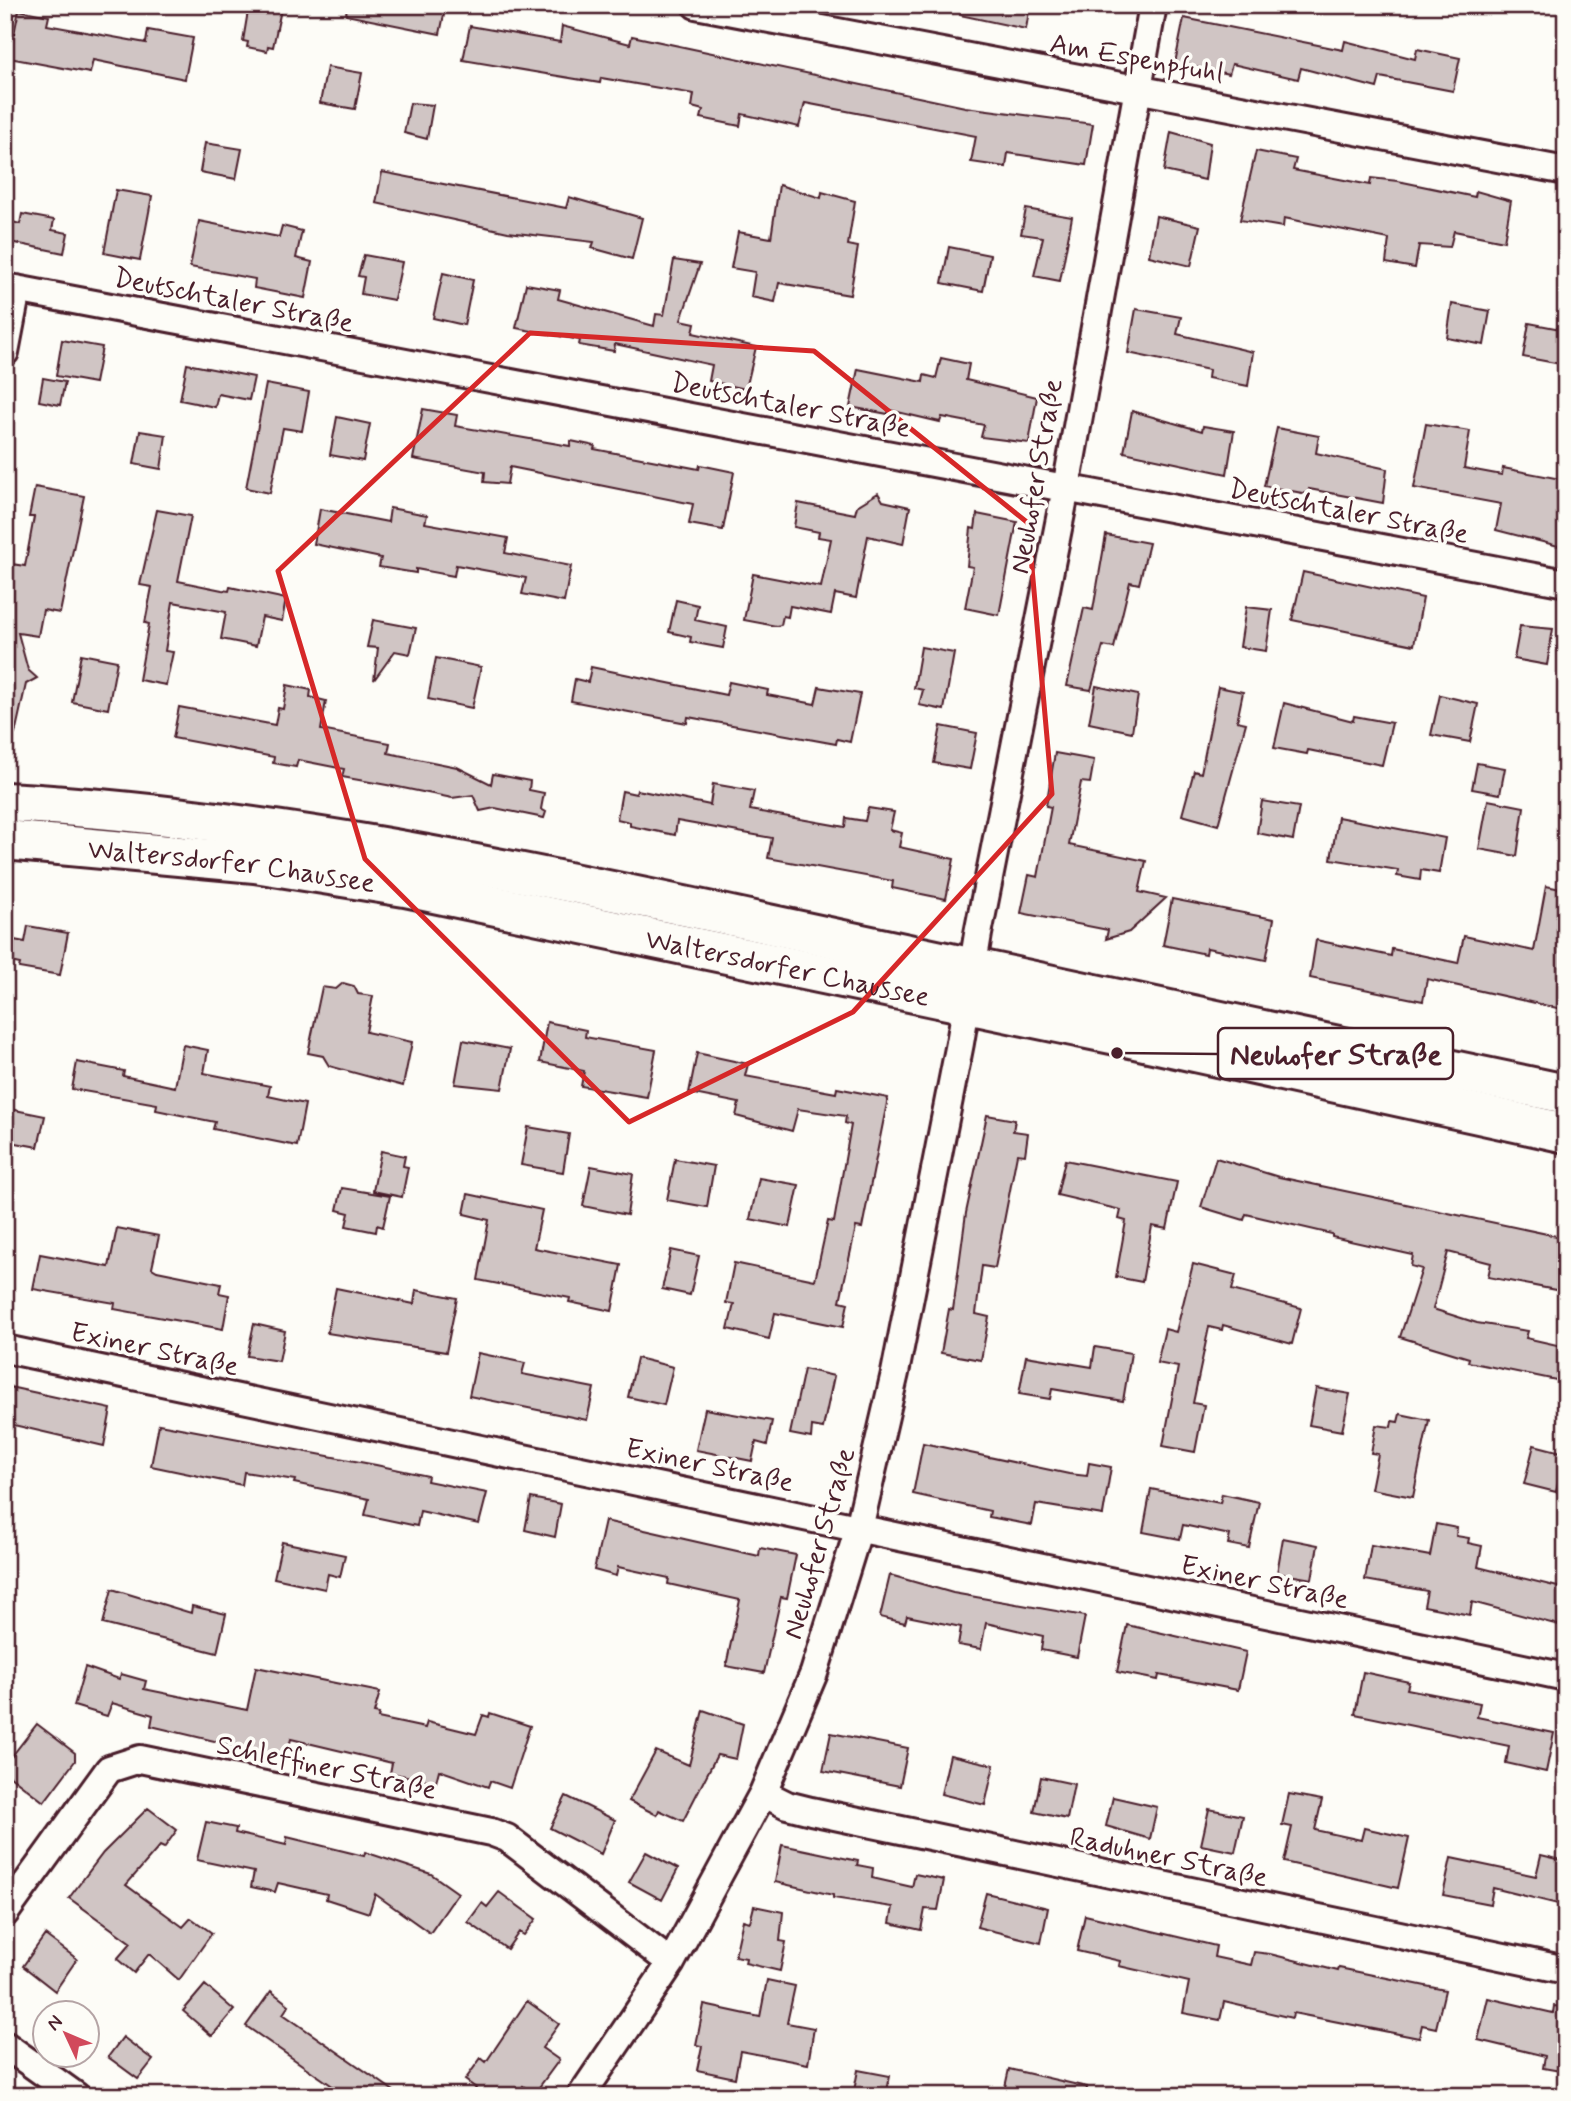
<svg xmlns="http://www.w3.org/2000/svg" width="1571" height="2101" viewBox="0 0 1571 2101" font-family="Mynerve,sans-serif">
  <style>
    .building { fill: #d0c5c4; stroke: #4a1f2b; stroke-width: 2 }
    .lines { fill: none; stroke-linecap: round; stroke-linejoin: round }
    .street-casing { stroke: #4a1f2b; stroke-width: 32 }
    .secondary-casing { stroke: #4a1f2b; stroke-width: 44 }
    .street { stroke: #fdfcf7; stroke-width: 26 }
    .secondary { stroke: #fdfcf7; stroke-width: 38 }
    .marked { fill: none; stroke: #d62828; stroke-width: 5; stroke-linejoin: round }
    .labels { text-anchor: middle; stroke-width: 7; stroke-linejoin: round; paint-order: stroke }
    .street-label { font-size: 28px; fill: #4a1f2b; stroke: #fdfcf7 }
    .leader { fill: none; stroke: #4a1f2b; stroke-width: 2.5 }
    .callout-dot { fill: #4a1f2b; stroke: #fdfcf7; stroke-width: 2.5 }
    .callout { fill: #fdfcf7; stroke: #4a1f2b; stroke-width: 2.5 }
    .callout-label { font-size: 30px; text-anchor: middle; font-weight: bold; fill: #4a1f2b }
  </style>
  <rect width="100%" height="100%" fill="#fdfcf7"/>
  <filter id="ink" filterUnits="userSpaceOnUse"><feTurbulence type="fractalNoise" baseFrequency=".0143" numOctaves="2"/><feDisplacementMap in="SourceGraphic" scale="14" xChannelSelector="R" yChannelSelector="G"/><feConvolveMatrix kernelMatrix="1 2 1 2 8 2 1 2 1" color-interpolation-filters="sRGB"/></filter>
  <g filter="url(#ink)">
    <path class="building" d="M249,5H282L273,47L268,46L267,51L247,47L248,42L243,41Z
      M347,5H446L440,34L346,15Z
      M961,5H1030L1026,29L960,15Z
      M19,10L49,16L47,25L146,43L148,30L193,38L185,79L93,60L90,73L9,58Z
      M1184,18L1343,50L1345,41L1415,59L1417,49L1460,58L1453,91L1380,77L1377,88L1301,68L1298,79L1232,64L1229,74L1175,63Z
      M470,26L560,42L562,26L630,44L632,36L965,107L1093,124L1086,165L1008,153L1006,167L971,162L976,136L805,103L799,127L742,114L740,126L701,118L703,110L692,107L694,94L601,78L600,83L463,60Z
      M327,67L362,73L355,109L320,103Z
      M410,103L433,105L427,139L404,133Z
      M1171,132L1210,143L1205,180L1164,171Z
      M205,143L242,149L236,179L200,172Z
      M1256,151L1296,159L1293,170L1370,185L1371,178L1398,181L1475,197L1476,191L1511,201L1504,241L1454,231L1450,247L1419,245L1415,268L1386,263L1389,239L1284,218L1283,227L1240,220Z
      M382,172L566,208L569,197L642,218L632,259L592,248L594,242L508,232L376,203Z
      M779,185L821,198L822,192L855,201L848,245L858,247L850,295L779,283L775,302L751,297L755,272L731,268L738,232L771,238Z
      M116,190L152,196L140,260L104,253Z
      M1026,209L1072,217L1060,281L1034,276L1043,237L1021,234Z
      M22,214L54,220L52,230L68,233L64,253L5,241V220L20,224Z
      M1156,216L1200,226L1191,266L1149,256Z
      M199,221L279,237L282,226L302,231L296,258L312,262L305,298L254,288L255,279L190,267Z
      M949,247L990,255L983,291L942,283Z
      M364,255L402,262L394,300L361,294L364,277L358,276Z
      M674,260L700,264L681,320L695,323L693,333L756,347L746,389L709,381L712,365L615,344L614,351L579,345L580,340L516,328L526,284L560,290L558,299L654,326L656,314L664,315Z
      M443,273L473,280L464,325L433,318Z
      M1452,304L1490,311L1484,345L1447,338Z
      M1136,309L1181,317L1177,334L1253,352L1248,386L1208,378L1209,370L1128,353Z
      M1529,323L1566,330V365L1523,357Z
      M62,340L102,347L95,383L56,376Z
      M941,358L969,364L966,380L1037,397L1029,443L981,437L984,425L942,417L940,422L889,410L888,414L850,407L858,369L923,382L924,375L936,378Z
      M187,364L254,377L249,400L218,394L215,407L180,400Z
      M43,378L65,382L60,405L39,401Z
      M266,384L309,392L302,431L283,428L270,493L246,488Z
      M423,409L457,415L455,426L570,446L571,441L595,446L594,449L699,469L700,465L734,472L723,530L689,524L693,504L510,467L507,484L484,482L485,472L413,459Z
      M1132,411L1202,431L1203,426L1234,431L1227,474L1124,452Z
      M337,417L370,424L363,461L330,455Z
      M1426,424L1470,431L1464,468L1502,475L1503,468L1566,480V548L1496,530L1501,504L1414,488Z
      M1277,428L1319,436L1316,453L1387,469L1383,503L1309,489L1308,494L1264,486Z
      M140,431L166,435L161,469L134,464Z
      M35,487L84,496L60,613L43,610L38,636L18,633L28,670L37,678L26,684L15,734L5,733V563L25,566L34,517H29Z
      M878,493L883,501L910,507L903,544L868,536L856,598L835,594L831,614L790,606L788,617L783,616L781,625L776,626L744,620L753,574L821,587L831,539L818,537L819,532L794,527L798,503L855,514L857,506Z
      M390,508L427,515L425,523L508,538L505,553L571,566L564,602L522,594L526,578L456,565L454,576L416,569V573L379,567L381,558L314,544L320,509L388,522Z
      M157,510L191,516L178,581L222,590L229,591L230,587L286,599L282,621L262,617L256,646L221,639L226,612L173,602L165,651L173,652L166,685L139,680L149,624L145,623L152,587L140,585Z
      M977,514L1017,522L999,615L965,608L973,567L967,566L971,528L975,529Z
      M1106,535L1149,543L1139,584L1130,582L1114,648L1103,646L1091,690L1067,686L1084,608L1093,610Z
      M1303,572L1423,598L1414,645L1292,620Z
      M676,600L698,605L695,620L727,627L723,648L690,642L691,637L669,632Z
      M1246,607L1272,610L1266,651L1240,647Z
      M373,620L416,628L410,654L395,651L374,680L378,648L367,647Z
      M1520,626L1553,629L1547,665L1514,659Z
      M921,647L954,653L944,710L919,705L923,690L914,688Z
      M81,654L117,661L108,709L72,702Z
      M436,658L481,667L472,708L428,699Z
      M591,667L726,695L729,682L768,690L767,695L815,704L819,687L860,694L850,742L837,739L836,744L688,717L687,723L571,701L575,679L588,682Z
      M287,685L311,690L310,697L326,701L321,730L390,743L388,753L457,767L491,784L493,774L530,781L529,790L544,793L541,809L546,812L544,818L495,808L480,811L473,795L452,798L398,787L342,777L344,769L298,760L296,767L273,763L274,757L173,738L179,707L275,725L278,708L283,709Z
      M1096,686L1138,695L1132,732L1089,723Z
      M1218,687L1243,692L1237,721L1246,723L1218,825L1182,815L1194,771L1201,773Z
      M1440,695L1478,704L1470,742L1431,735Z
      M1284,703L1353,721L1354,716L1392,723L1382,765L1308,750L1307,754L1274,748Z
      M941,726L977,733L970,769L934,763Z
      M1055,753L1094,760L1090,783L1081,782L1069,845L1146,861L1139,892L1166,898L1129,932L1106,939L1108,930L1021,913L1029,875L1038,877L1051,807L1046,806Z
      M1477,763L1505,768L1500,794L1472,789Z
      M713,784L754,791L750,810L845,827L846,818L865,821L868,808L894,812L890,830L902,833L899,847L954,859L946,899L892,888L893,881L768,858L772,838L677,821L675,835L630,826V822L617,819L622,791L636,794L637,790L710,805Z
      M1488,800L1524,807L1517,856L1479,849Z
      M1262,801L1299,807L1293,840L1257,833Z
      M1338,817L1445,838L1439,873L1421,870L1420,880L1397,876L1398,870L1331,859Z
      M1546,886L1566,890V1010L1427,979L1423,1001L1310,978L1316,940L1391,956L1392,949L1458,963L1464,936L1534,951Z
      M1172,899L1274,919L1266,960L1207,948L1206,954L1163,945Z
      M28,926L68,933L60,975L19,968L20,964L10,962L14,940L25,942Z
      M343,983L354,986L358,994L373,996L366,1032L412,1042L403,1086L329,1066L323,1056L308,1053L322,987L336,989Z
      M547,1022L586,1030L585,1037L656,1050L647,1097L581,1086L584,1071L540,1062Z
      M463,1040L510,1049L502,1089L455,1084Z
      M183,1045L208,1050L204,1073L270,1086L268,1096L305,1104L297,1146L213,1129L215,1122L156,1110L157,1104L72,1089L77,1062L124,1071L123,1076L175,1087Z
      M697,1053L748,1064L745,1076L836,1093L837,1088L888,1098L862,1228L856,1227L840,1301L848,1303L843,1327L775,1313L769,1339L728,1329L734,1304L726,1303L734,1263L815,1280L828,1221L834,1222L851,1125L845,1123L846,1116L798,1109L792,1131L736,1116L739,1103L689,1093Z
      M5,1108L45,1116L38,1147L5,1141Z
      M987,1115L1015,1120L1013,1131L1028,1133L1025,1155L1017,1154L995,1268L982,1266L976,1314L989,1317L981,1360L941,1353L949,1309L953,1310L966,1213Z
      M528,1127L569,1134L563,1172L521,1165Z
      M381,1151L405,1156L403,1166L408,1167L402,1197L373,1191Z
      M1216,1158L1279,1177L1566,1238V1292L1488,1277L1491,1263L1448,1252L1433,1309L1477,1323L1528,1331L1526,1338L1566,1347V1382L1468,1362L1469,1358L1400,1337L1422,1269L1411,1266L1413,1255L1332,1237V1234L1246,1214L1244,1220L1201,1207Z
      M675,1159L714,1166L707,1207L667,1200Z
      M1065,1160L1177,1182L1167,1229L1152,1226L1142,1282L1116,1277L1126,1221L1119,1219L1121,1210L1057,1195Z
      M591,1166L633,1174L627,1215L583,1206Z
      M759,1178L799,1185L790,1227L750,1219Z
      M342,1188L390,1196L383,1227L377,1225L376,1232L346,1226L349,1213L337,1210Z
      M468,1194L542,1210L534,1248L621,1265L612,1311L569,1302L570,1298L478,1280L489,1220L464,1214Z
      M117,1228L159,1236L152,1268L157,1271L221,1284L219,1293L229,1295L223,1329L114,1309L115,1303L33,1289L40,1254L109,1267Z
      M671,1250L699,1256L690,1295L662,1289Z
      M1193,1264L1236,1275L1232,1290L1301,1308L1292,1344L1223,1325L1222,1330L1209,1327L1193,1403L1204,1405L1195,1452L1163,1446L1178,1367L1157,1363L1165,1329L1176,1332Z
      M336,1288L414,1304L416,1290L457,1298L446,1352L327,1333Z
      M254,1324L285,1331L279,1361L247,1356Z
      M1095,1347L1131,1353L1123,1401L1052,1389L1050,1399L1019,1394L1026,1356L1092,1367Z
      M478,1353L525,1363L522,1374L594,1388L587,1420L469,1396Z
      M637,1358L673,1367L664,1405L628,1397Z
      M804,1369L834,1376L823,1428L812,1426L811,1438L790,1434Z
      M5,1386L111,1409L104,1446L5,1423Z
      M1316,1388L1350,1394L1342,1431L1309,1425Z
      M705,1409L772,1421L767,1445L756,1442L752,1461L696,1450Z
      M1400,1414L1429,1420L1413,1497L1371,1489L1378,1454L1371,1453L1376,1425L1391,1427L1392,1421L1398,1422Z
      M159,1424L376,1465L428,1476L427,1481L487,1493L479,1524L420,1511L417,1526L365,1515L369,1499L294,1483L295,1480L244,1472L242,1485L151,1466Z
      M923,1443L1069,1474L1087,1476L1089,1463L1111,1467L1103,1515L1036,1504L1032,1525L989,1517L990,1511L913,1494Z
      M1534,1445L1565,1453L1556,1492L1524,1484Z
      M1151,1489L1220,1503L1222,1494L1259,1502L1249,1548L1228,1544L1230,1535L1183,1525L1180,1539L1143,1532Z
      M531,1498L561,1504L555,1537L525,1530Z
      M605,1521L759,1556L760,1548L796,1555L787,1598L781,1597L764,1673L726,1666L740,1600L668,1584L669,1578L618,1567L616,1576L594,1570Z
      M1436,1524L1457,1528L1456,1536L1469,1538L1468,1543L1482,1546L1478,1567L1566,1589V1627L1472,1602L1470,1615L1424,1606L1427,1591L1365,1580L1371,1545L1430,1556Z
      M1283,1538L1318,1545L1312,1579L1277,1573Z
      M282,1542L345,1555L340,1577L328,1574L325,1589L274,1578Z
      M890,1575L953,1593L1085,1616L1077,1657L1041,1650L1043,1636L986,1623L981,1649L958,1645L961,1627L907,1616L905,1623L880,1617Z
      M112,1589L191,1613L192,1606L226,1614L217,1653L103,1624Z
      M1127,1625L1246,1652L1238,1690L1159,1675L1158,1680L1117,1672Z
      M85,1667L119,1679L121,1674L146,1681L144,1689L247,1710L256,1667L380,1692L374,1713L379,1714L378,1718L425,1728L427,1722L476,1734L483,1715L489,1717L490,1713L530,1726L510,1788L490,1781L488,1787L439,1770L436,1782L390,1773L392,1763L291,1739L286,1758L151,1726L153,1715L112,1703L107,1716L74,1706Z
      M1363,1672L1409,1682L1407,1689L1480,1703L1477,1717L1554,1733L1546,1772L1506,1763L1509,1746L1355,1714Z
      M703,1710L743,1724L736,1759L717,1755L683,1821L659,1810L657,1815L629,1801L656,1751L689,1765Z
      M37,1724L75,1753V1761L44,1802L5,1772V1765Z
      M831,1733L908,1748L900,1786L823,1771Z
      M950,1755L994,1765L985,1805L941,1794Z
      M1041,1777L1074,1784L1067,1819L1034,1812Z
      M1289,1794L1322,1800L1315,1830L1361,1840L1364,1828L1409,1838L1398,1888L1284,1862L1292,1827L1282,1825Z
      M566,1796L615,1820L601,1854L550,1828Z
      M1113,1797L1157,1807L1150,1839L1106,1826Z
      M148,1808L177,1830L164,1848L160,1846L126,1885L183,1927L191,1918L212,1933L179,1980L149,1954L134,1973L117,1959L131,1943L69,1898L103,1853Z
      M1209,1809L1243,1816L1235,1852L1201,1845Z
      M206,1822L236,1828L235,1833L286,1845L287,1837L364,1856L365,1852L431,1874L458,1893L430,1933L375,1894L369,1913L326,1899L327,1894L278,1883L275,1892L251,1887L254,1872L197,1860Z
      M782,1845L858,1861L857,1865L873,1868L872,1878L912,1887L915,1874L944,1880L938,1910L925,1909L921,1930L890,1923L893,1907L833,1898V1895L775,1882Z
      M646,1852L678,1869L662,1900L629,1882Z
      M1541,1855L1566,1861V1906L1493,1888L1490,1904L1443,1895L1451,1858L1536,1876Z
      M499,1892L536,1919L524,1935L519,1932L507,1949L468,1922L482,1903L487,1907Z
      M986,1893L1048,1908L1041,1943L977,1927Z
      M754,1906L783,1912L780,1941L786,1942L780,1971L745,1963L746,1958L735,1956L743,1920L750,1922Z
      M1085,1915L1216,1946L1214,1957L1251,1965L1254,1952L1270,1954L1338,1971L1339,1968L1445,1990L1436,2028L1422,2025L1419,2038L1293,2013L1292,2018L1224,2002L1220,2020L1183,2013L1189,1982L1119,1966L1120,1961L1077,1951Z
      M45,1935L77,1959L55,1991L23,1966Z
      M767,1980L795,1986L787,2023L814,2028L808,2064L740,2051L735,2078L697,2070L702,2046L696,2045L704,2005L760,2017Z
      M205,1985L234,2010L212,2036L183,2011Z
      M271,1991L289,2005L283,2014L401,2096H347L246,2026Z
      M1488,1998L1553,2013L1554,2006L1566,2007V2072L1543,2068L1545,2056L1478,2040Z
      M527,2001L559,2024L542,2048L559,2060L534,2094L523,2086L516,2096H470L476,2088L465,2080L481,2058L486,2062Z
      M123,2037L153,2060L138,2079L108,2057Z
      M1009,2069L1087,2087L1086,2096H1003Z
      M858,2070L890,2076L886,2096H853Z"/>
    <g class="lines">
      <defs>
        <path id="street" d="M696,5L1566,171
          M5,287L1566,583
          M5,352L17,289
          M5,1349L1566,1677
          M763,1793L787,1805L811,1811L1566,1970
          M5,1913L109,1769L140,1759L491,1832L507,1838L671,1963
          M5,2045L76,2096
          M581,2096L671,1963L763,1793L814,1673L859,1528L895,1373L960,1043L978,934L1066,488L1153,5"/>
        <g id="secondary">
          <path d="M5,802C258,816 507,868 754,921C1024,978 1295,1038 1566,1094"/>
          <path id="s1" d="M5,840L255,863L405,887L1121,1036L1566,1133"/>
        </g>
      </defs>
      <use href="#street" class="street-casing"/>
      <use href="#secondary" class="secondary-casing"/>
      <use href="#street" class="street"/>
      <use href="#secondary" class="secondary"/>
    </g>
  </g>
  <path class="marked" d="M530,333L814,351L1028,523L1052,794L853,1012L629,1122L365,859L278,571Z"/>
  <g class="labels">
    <g class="street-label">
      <text transform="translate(1137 57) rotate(10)" y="10">Am Espenpfuhl</text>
      <text transform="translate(234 299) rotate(11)" y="10">Deutschtaler Straße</text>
      <text transform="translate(791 404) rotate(11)" y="10">Deutschtaler Straße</text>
      <text transform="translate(1035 476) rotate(-80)" y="10">Neuhofer Straße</text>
      <text transform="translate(1349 510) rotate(11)" y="10">Deutschtaler Straße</text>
      <text dy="10" stroke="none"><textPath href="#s1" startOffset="228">Waltersdorfer Chaussee</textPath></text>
      <text dy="10" stroke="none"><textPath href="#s1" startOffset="794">Waltersdorfer Chaussee</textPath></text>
      <text transform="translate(155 1348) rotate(12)" y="10">Exiner Straße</text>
      <text transform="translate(710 1464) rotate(12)" y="10">Exiner Straße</text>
      <text transform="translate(818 1543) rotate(-74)" y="10">Neuhofer Straße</text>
      <text transform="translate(1265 1581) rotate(12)" y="10">Exiner Straße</text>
      <text transform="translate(327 1766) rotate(12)" y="10">Schleffiner Straße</text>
      <text transform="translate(1169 1856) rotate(12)" y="10">Raduhner Straße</text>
    </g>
  </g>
  <path class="leader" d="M1117 1053L1218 1054"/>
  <circle class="callout-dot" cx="1117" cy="1053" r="7"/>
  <rect class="callout" x="1218" y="1028" width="235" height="51" rx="7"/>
  <g class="callout-label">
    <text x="1336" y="1064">Neuhofer Straße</text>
  </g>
  <rect width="1571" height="2101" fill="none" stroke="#fdfcf7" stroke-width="28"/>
  <rect x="14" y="14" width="1543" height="2073" fill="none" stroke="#4a1f2b" stroke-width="2.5" filter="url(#ink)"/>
  <g transform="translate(66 2034) rotate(314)"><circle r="33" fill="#fdfcf7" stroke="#b5a4a5" stroke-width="2"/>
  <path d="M0-5L12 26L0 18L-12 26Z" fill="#d1495b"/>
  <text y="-10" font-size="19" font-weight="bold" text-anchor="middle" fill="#4a1f2b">N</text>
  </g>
</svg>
